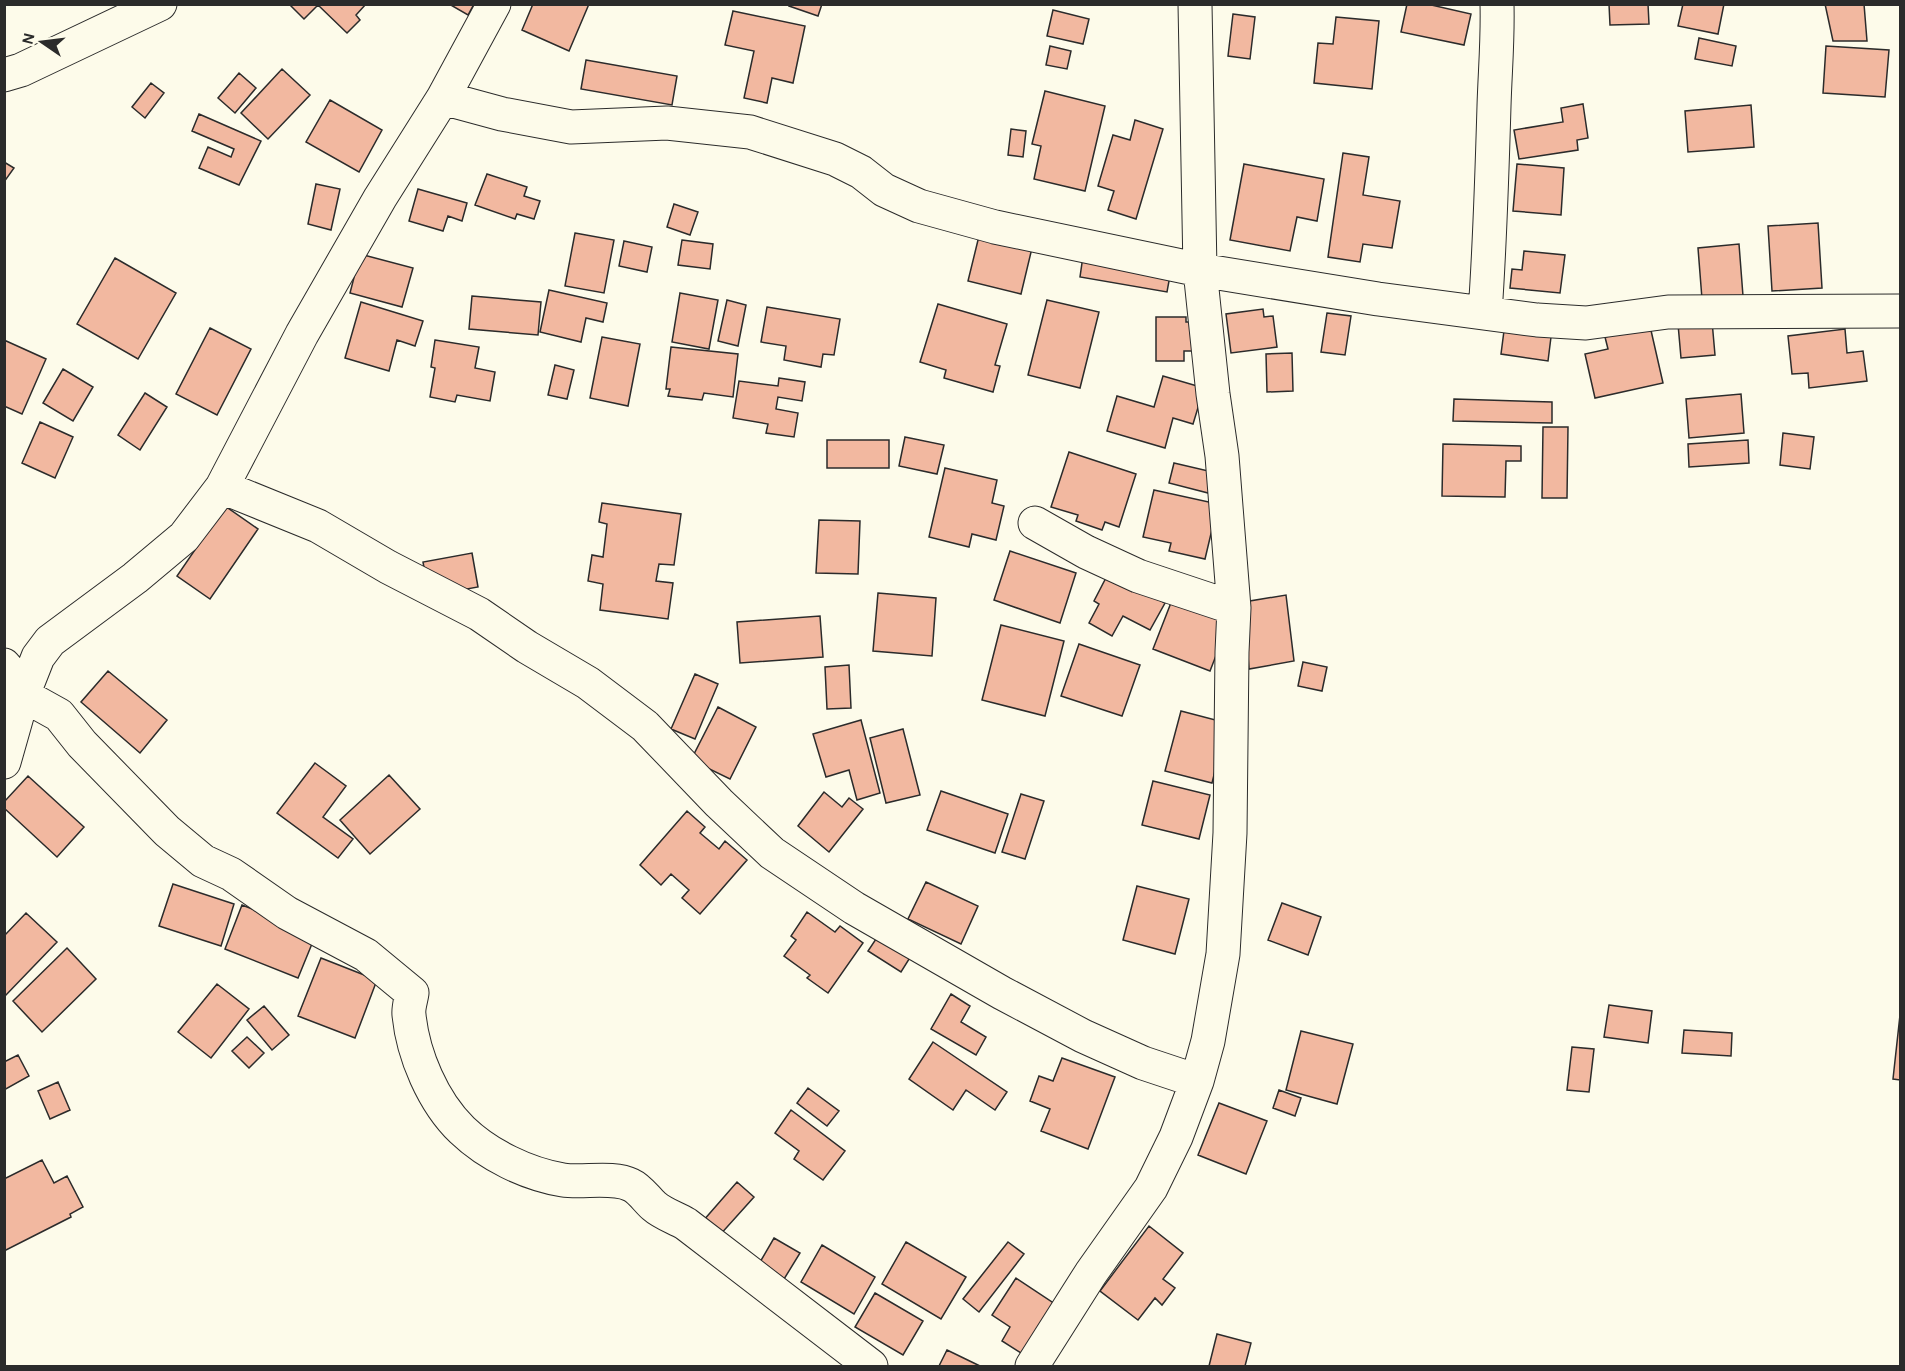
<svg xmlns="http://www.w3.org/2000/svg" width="1905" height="1371" viewBox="0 0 1905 1371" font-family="Karla,sans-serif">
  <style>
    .building { fill: #f2b8a0; stroke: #2b2b2b; stroke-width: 1.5 }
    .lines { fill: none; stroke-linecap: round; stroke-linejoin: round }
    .minor-casing { stroke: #2b2b2b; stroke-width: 35 }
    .minor { stroke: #fdfbea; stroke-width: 33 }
  </style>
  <rect width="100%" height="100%" fill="#fdfbea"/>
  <path class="building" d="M289,4H366L356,15L360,20L347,33L318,5L304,19Z
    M449,4H474L468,15Z
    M533,4H589L569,51L522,30Z
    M790,4H822L818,16L789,6Z
    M1407,4H1427L1471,14L1464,45L1401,32Z
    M1609,4H1648L1649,24L1610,25Z
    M1683,4H1724L1718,34L1678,26Z
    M1825,4H1864L1867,41H1833Z
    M1053,10L1089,19L1083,44L1047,36Z
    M733,11L805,26L793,83L772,78L767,103L744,98L754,51L725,45Z
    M1233,14L1255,17L1250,59L1228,56Z
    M1336,17L1379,21L1372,89L1314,83L1318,43L1333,44Z
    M1699,38L1736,46L1732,66L1695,59Z
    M1050,46L1071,51L1067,69L1046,65Z
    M1826,46L1889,50L1885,97L1823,93Z
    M586,60L677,76L672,105L581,89Z
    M282,69L310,95L268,139L241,113Z
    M239,73L256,88L235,113L218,98Z
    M151,83L164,93L145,118L132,107Z
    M1045,91L1105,106L1085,191L1034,179L1041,146L1032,144Z
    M330,100L382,130L359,172L306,142Z
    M1583,104L1588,138L1577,140L1578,150L1519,159L1514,130L1563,122L1561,108Z
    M1751,105L1754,147L1688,152L1685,111Z
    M199,114L261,141L239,185L199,168L208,147L231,157L234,149L192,131Z
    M1135,120L1163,129L1136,219L1108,210L1114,191L1098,186L1113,135L1130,140Z
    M1011,129L1026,131L1023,157L1008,155Z
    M1343,153L1369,157L1363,195L1400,201L1392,248L1363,244L1360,262L1328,257Z
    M4,162L14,168L4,182Z
    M1244,164L1324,179L1317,221L1297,217L1290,251L1230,240Z
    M1517,164L1564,168L1561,215L1513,211Z
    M487,174L527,187L524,196L540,201L534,219L517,214L515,219L475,205Z
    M316,184L340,189L331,230L308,224Z
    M418,189L467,203L462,221L448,216L443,231L409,221Z
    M674,204L698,212L690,235L667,227Z
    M1818,223L1822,288L1772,291L1768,226Z
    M575,233L614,240L604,293L565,286Z
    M979,236L1032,248L1021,294L968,281Z
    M682,240L713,244L710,269L678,265Z
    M624,241L652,247L647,272L619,266Z
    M1739,244L1743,296L1702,299L1698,248Z
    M1524,251L1565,255L1560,293L1510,288L1512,269L1522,270Z
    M360,254L413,268L402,307L350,293Z
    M1083,256L1171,270L1167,292L1080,277Z
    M115,258L176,293L138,359L77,324Z
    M549,290L607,303L603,322L586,318L581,342L540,332Z
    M680,293L718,300L709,349L672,342Z
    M472,296L541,302L538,335L469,329Z
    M727,300L746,305L738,346L718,341Z
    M1047,300L1099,312L1080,388L1028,375Z
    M361,302L423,321L415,346L397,340L389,371L345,358Z
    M938,304L1007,324L995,365L1000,366L993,392L944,378L946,370L920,362Z
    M767,307L840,319L834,355L823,354L821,367L784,360L786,346L761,342Z
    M1263,309L1264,317L1273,316L1277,347L1231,353L1226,314Z
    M1327,313L1351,316L1345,355L1321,352Z
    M1156,317H1186V322H1201L1200,351H1184V361H1156Z
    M1712,321L1715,355L1681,358L1678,324Z
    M1505,323L1552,329L1548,361L1501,354Z
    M1650,326L1663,383L1595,398L1585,354L1608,349L1605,337Z
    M210,328L251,349L217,415L176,394Z
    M1845,329L1847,353L1863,351L1867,381L1809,388L1808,373L1792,374L1788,336Z
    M602,337L640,344L628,406L590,398Z
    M4,340L46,359L22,414L4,406Z
    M435,340L479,347L475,368L495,372L490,401L457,395L455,402L430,397L435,368L431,367Z
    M671,347L738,354L733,397L704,393L702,400L668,396L670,389H666Z
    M1292,353L1293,391L1267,392L1266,354Z
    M555,365L574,370L567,399L548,395Z
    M63,369L93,387L73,421L43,403Z
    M1163,376L1204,388L1193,424L1173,418L1165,448L1107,431L1117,396L1154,407Z
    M779,378L805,382L802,401L778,397L776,409L798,413L794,437L766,433L768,424L733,418L739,381L778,386Z
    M145,393L167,407L140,450L118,435Z
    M1741,394L1744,433L1689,438L1686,399Z
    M1454,399L1552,402V423L1453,421Z
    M40,422L73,437L55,478L22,463Z
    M1543,427H1568L1567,498H1542Z
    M1783,433L1814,437L1810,469L1780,465Z
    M905,437L944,445L937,474L899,466Z
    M827,440H889V468H827Z
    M1748,440L1749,463L1689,467L1688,444Z
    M1443,444L1521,446V461H1506L1505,497L1442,496Z
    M1069,452L1136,474L1119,527L1105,522L1102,530L1076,521L1078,515L1051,507Z
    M1174,463L1217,473L1212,494L1169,483Z
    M945,468L997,480L992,503L1004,506L996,540L972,534L969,547L929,537Z
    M1154,490L1218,504L1205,559L1169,551L1171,543L1143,537Z
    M602,503L681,514L674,565L659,564L656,581L673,583L668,619L600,610L603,584L588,581L592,555L603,557L607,524L599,522Z
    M225,506L258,529L210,599L177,576Z
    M819,520L860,521L858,574L816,573Z
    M1010,551L1076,573L1060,623L994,600Z
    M472,553L478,587L429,596L423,562Z
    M1109,572L1165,603L1150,630L1123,616L1112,636L1089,623L1099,604L1094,601Z
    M878,593L936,598L932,656L873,651Z
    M1174,595L1231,617L1210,671L1153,649Z
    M1286,595L1294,661L1249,669L1244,602Z
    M820,616L823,657L740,663L737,622Z
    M1001,625L1064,641L1045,716L982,700Z
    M1079,644L1140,665L1122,716L1061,696Z
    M1303,662L1327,667L1322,691L1298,686Z
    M849,665L851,708L827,709L825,667Z
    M108,671L167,720L140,753L81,702Z
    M695,674L718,684L695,739L671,729Z
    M718,707L756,727L730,779L691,760Z
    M1181,711L1227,723L1212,783L1165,771Z
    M861,720L880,793L857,800L849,770L826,777L813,734Z
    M903,729L920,795L886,803L870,738Z
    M315,763L346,786L323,817L353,839L338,858L277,813Z
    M389,775L420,809L370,854L340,820Z
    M28,776L84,827L57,857L4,808V802Z
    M1153,781L1210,795L1199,839L1142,825Z
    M941,791L1008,814L995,853L927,830Z
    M824,792L842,807L849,798L863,809L829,852L798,826Z
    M1021,794L1044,801L1025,859L1002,852Z
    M687,811L705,827L700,833L719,849L725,841L747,860L700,914L682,898L689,890L671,874L661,885L640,865Z
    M926,882L978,906L961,944L908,919Z
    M173,884L234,904L221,946L159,926Z
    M1137,886L1189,899L1175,954L1123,940Z
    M1282,903L1321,917L1308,955L1268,940Z
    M242,905L316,934L298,978L225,949Z
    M807,912L835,932L840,926L863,943L828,993L807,978L810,975L784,956L796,940L791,936Z
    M26,913L57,942L6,995L4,993V936Z
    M884,927L916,948L901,972L868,951Z
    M67,948L96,979L42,1032L13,1001Z
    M321,958L377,980L355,1038L298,1016Z
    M217,984L249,1009L211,1058L178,1032Z
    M951,994L970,1006L961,1022L986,1037L976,1055L931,1029Z
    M1609,1005L1652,1011L1648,1043L1604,1037Z
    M264,1006L289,1035L272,1050L247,1020Z
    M1900,1015V1080L1893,1079Z
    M1684,1030L1732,1033L1731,1056L1682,1053Z
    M1301,1031L1353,1044L1337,1104L1286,1090Z
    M247,1037L264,1053L249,1068L232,1051Z
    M933,1042L1007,1092L995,1110L966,1090L953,1110L909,1079Z
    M1572,1047L1594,1049L1589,1092L1567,1090Z
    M18,1055L29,1076L4,1090V1062Z
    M1062,1058L1115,1077L1088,1149L1041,1131L1050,1109L1030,1101L1039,1076L1053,1081Z
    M58,1082L70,1110L50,1119L38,1091Z
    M808,1088L839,1111L827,1126L797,1103Z
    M1279,1090L1301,1098L1295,1116L1273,1108Z
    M1219,1103L1267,1121L1246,1174L1198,1155Z
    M791,1110L845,1151L823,1180L794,1159L799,1151L775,1133Z
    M42,1160L54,1183L67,1176L83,1207L70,1214L71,1217L4,1251V1179Z
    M737,1182L754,1197L719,1236L703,1221Z
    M1149,1226L1183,1253L1163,1279L1175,1288L1162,1305L1155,1298L1138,1320L1100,1291Z
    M774,1238L800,1253L781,1284L756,1269Z
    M906,1242L966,1277L941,1319L882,1284Z
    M1008,1242L1024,1254L979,1312L963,1299Z
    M822,1245L875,1277L854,1314L801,1282Z
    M1016,1278L1061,1308L1029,1358L1002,1341L1010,1327L992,1315Z
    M875,1293L923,1321L903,1355L855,1327Z
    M1217,1334L1251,1343L1245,1366H1209Z
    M947,1350L980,1366H939Z"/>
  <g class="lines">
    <defs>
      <path id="minor" d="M4,75L21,70L160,4
        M443,98L502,114L571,127L667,123L750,132L835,159L861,172L884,190L919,206L995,227L1200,270L1378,299L1537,320L1586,323L1668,312L1900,311
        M1485,313C1490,244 1492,175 1494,106C1495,72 1498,39 1497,4
        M222,487L318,526L388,567L479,614L527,647L588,683L645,726L719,803L772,853L854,908L1002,993L1083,1036L1143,1063L1197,1081
        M1035,523L1086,552L1138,576L1234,608
        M4,665L11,673L23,695L59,715L82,744L167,831L203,861L231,874L287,913L366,955L412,993C411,1000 408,1008 409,1015C413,1055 433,1102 462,1130C488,1155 527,1174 563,1180C583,1183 613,1176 631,1185C640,1189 647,1200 654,1206C663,1214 676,1218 686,1224L871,1366
        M4,762L23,695L38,657L50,641L135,578L184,537L222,487L302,334L380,198L443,98L494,4
        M1032,1366L1091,1273L1151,1188L1176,1137L1197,1081L1208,1041L1223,954L1230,833L1232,652L1234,608L1222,456L1213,394L1200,270L1195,4"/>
    </defs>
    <use href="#minor" class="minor-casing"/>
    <use href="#minor" class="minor"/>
  </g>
  <rect width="1905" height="1371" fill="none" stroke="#2b2b2b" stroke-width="12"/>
  <g transform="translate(42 42) rotate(284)" stroke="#fdfbea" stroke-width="4.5" paint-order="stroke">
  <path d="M0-4.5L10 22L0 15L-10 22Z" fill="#2b2b2b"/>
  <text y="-9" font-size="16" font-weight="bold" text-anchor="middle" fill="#2b2b2b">N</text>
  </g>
</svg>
